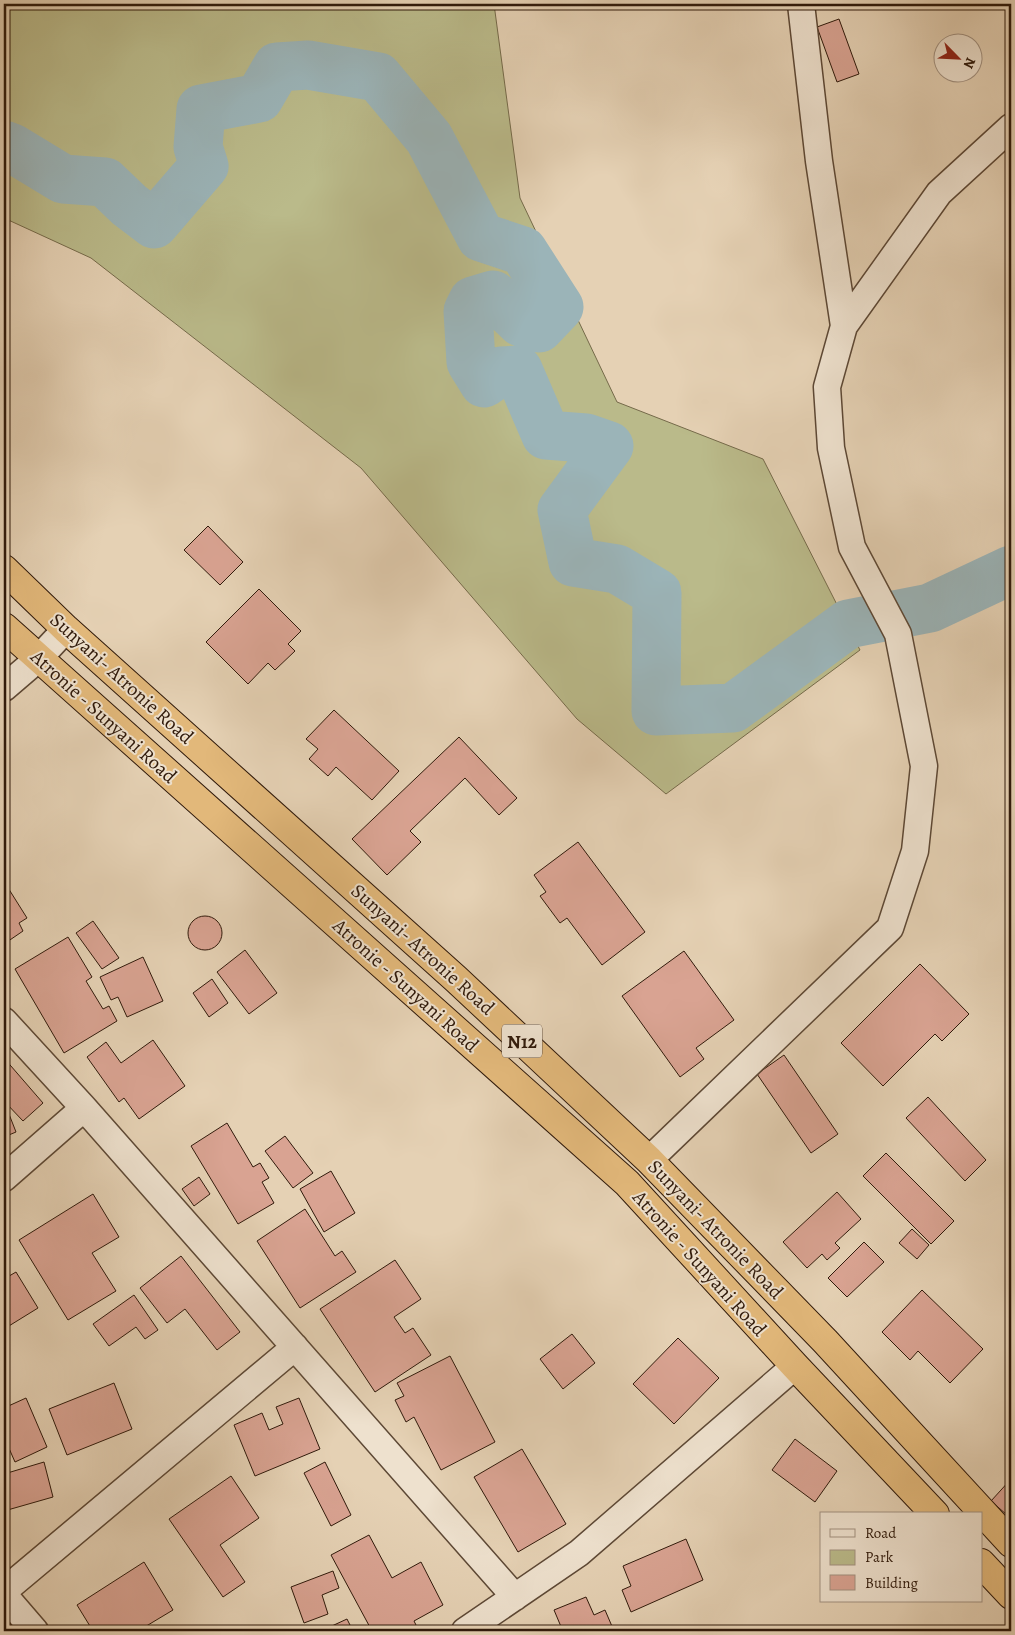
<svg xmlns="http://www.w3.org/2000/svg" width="1015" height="1635" viewBox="0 0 1015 1635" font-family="Alegreya,serif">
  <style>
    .green { fill: #baba8a; stroke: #756a4a }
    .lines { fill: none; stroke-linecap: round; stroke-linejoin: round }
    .river { stroke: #9bb4b8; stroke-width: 49 }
    .building { fill: #d9a392; stroke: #301a0b }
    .street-casing { stroke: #5d4835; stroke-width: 29 }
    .highway-casing { stroke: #301a0b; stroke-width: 30 }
    .street { stroke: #eee1ce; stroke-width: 26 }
    .highway { stroke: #e2b87a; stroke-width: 28 }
    .labels { text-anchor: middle; stroke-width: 4; stroke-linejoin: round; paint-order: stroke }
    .shield { fill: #eee1ce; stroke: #695646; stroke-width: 1 }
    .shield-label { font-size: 19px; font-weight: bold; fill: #301a0b }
    .street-label { font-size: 20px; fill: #301a0b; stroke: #eee1ce }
  </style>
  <rect width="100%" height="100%" fill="#e5d1b4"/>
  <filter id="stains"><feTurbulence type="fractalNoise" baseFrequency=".004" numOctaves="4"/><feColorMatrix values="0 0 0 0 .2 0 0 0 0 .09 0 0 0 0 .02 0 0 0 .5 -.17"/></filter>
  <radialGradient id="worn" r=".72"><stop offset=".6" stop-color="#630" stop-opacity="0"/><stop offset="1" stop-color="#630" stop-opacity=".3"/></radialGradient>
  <path class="green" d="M4,4H494L520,198L617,402L763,459L860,650L666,794L577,719L361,468L91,258L4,218Z"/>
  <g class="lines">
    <path class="river" d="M4,145L12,148L63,179L105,182L129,205L154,224L204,166L198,147L201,109L259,98L277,67L308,65L378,77L429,138L481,237L523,251L559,307L539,328L521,322L493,295L473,301L468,311L471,362L484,383L501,371L518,370L546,435L586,438L609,446L562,510L573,562L617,569L657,593L656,711L733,708L848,624L930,608L1011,570"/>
  </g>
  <path class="building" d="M839,19L859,74L837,82L817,27Z
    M208,526L243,562L220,585L184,550Z
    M259,589L301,631L288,644L295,651L275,670L268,663L248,684L206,642Z
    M334,710L399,771L372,800L336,767L328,776L309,759L318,749L306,739Z
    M459,737L517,798L499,815L465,778L410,831L421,842L387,875L352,839Z
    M578,842L645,932L602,965L567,918L560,923L540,896L546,892L534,875Z
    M5,883L27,918L19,923L23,931L4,944Z
    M188 933a17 17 0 1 1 34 0a17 17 0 1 1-34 0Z
    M93,921L119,958L102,969L76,933Z
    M68,937L92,977L86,981L103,1009L109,1006L117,1021L64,1053L15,969Z
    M245,950L277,993L249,1014L217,972Z
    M684,951L734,1020L696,1048L704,1059L680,1077L622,996Z
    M143,957L163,1001L127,1017L118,997L111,1000L100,977Z
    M920,964L969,1014L942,1041L935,1034L883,1086L841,1043Z
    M212,979L228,1003L209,1017L193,993Z
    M153,1040L185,1086L139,1119L124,1098L119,1102L87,1057L106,1042L121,1063Z
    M784,1055L838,1134L811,1153L757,1074Z
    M4,1058L43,1103L23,1121L4,1101Z
    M928,1097L986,1160L965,1181L906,1118Z
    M7,1109L16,1132L4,1137V1110Z
    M227,1123L253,1167L260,1163L269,1178L262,1182L274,1203L238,1224L191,1146Z
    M285,1136L313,1173L293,1188L265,1151Z
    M886,1153L954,1221L931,1244L863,1176Z
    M331,1171L355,1213L324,1232L300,1189Z
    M199,1177L210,1194L194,1206L182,1189Z
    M837,1192L861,1219L835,1243L840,1248L827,1260L822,1254L807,1268L783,1242Z
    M93,1194L119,1237L92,1253L116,1291L68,1320L19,1240Z
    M305,1209L335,1256L342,1251L356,1272L300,1308L257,1241Z
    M912,1229L929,1245L917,1259L899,1243Z
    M864,1242L884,1262L847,1297L828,1278Z
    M181,1256L240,1332L217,1350L185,1309L167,1323L140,1288Z
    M395,1260L421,1299L394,1317L405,1333L413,1328L431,1355L375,1392L320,1309Z
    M16,1272L38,1308L4,1329V1279Z
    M922,1290L983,1349L950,1383L918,1351L910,1360L882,1332Z
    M134,1295L158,1330L145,1339L136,1327L109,1346L93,1324Z
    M572,1334L595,1363L563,1389L540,1359Z
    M678,1338L719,1378L674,1424L633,1384Z
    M450,1356L495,1442L441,1470L414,1417L406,1422L395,1400L404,1396L397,1383Z
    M114,1383L132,1429L67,1455L49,1409Z
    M26,1398L47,1447L15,1462L4,1437V1408Z
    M299,1398L320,1449L255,1476L234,1425L262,1413L269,1430L283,1424L276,1407Z
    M795,1439L837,1471L815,1502L772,1470Z
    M522,1449L566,1524L518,1552L474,1477Z
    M44,1462L53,1497L4,1511V1474Z
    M325,1462L351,1515L331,1526L304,1473Z
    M231,1476L259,1518L220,1545L245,1582L223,1597L169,1519Z
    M1011,1479V1509L1007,1515L991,1501Z
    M369,1535L392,1578L421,1562L443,1605L414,1621L419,1631H372L331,1555Z
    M686,1539L703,1580L631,1612L622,1590L631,1586L623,1566Z
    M144,1562L173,1610L138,1631H93L77,1605Z
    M333,1571L339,1588L322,1595L328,1614L304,1623L291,1587Z
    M586,1597L594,1615L605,1610L614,1631H556L562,1629L554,1610Z
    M347,1619L353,1631H321Z"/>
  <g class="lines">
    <defs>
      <path id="street" d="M801,4L819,161L844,326
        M4,688L39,658L66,629
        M4,1021L84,1108L4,1178
        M84,1108L515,1597
        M649,1160L890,928L915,851L924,766L898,634L852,547L831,448L827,387L844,326L939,193L1011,127
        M4,1591L295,1347
        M4,1595L35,1631
        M465,1631L579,1553L795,1366"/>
      <path id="highway" d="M4,569L66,629L456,979L649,1160L825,1341L1011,1543
        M4,627L627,1183L795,1366L935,1514
        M981,1563L1011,1595"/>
    </defs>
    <use href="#street" class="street-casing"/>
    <use href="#highway" class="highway-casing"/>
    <use href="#street" class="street"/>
    <use href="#highway" class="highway"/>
  </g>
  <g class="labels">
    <rect class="shield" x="502" y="1024.5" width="40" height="33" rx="4"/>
    <g class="shield-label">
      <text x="522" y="1048">N12</text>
    </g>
    <g class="street-label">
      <text transform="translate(122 678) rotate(42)" y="7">Sunyani- Atronie Road</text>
      <text transform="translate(104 716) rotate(42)" y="7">Atronie - Sunyani Road</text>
      <text transform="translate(423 949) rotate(42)" y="7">Sunyani- Atronie Road</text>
      <text transform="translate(406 985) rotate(42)" y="7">Atronie - Sunyani Road</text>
      <text transform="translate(716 1229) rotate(46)" y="7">Sunyani- Atronie Road</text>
      <text transform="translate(700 1263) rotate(48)" y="7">Atronie - Sunyani Road</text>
    </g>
  </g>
  <rect width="1015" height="1635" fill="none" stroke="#e5d1b4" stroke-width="20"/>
  <rect x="5" y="5" width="1005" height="1625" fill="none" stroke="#301a0b" stroke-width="2.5"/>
  <rect x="10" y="10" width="995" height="1615" fill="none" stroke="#301a0b"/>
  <rect x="820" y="1512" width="162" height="90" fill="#eee1ce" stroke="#a29180"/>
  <rect x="830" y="1529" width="25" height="8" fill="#eee1ce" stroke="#a29180"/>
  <text x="865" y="1538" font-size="15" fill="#301a0b">Road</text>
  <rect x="830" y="1550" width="25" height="15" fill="#baba8a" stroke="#a29180"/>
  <text x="865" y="1562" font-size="15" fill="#301a0b">Park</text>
  <rect x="830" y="1575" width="25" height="15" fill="#d9a392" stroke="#a29180"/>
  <text x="865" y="1588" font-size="15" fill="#301a0b">Building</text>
  <g transform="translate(958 58) rotate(114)"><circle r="24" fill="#eee1ce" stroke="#a29180"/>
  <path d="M0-4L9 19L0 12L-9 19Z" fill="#8f2418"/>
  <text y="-8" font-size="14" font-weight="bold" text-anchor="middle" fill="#301a0b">N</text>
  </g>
  <rect width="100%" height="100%" filter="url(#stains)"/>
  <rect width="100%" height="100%" fill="url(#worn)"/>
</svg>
